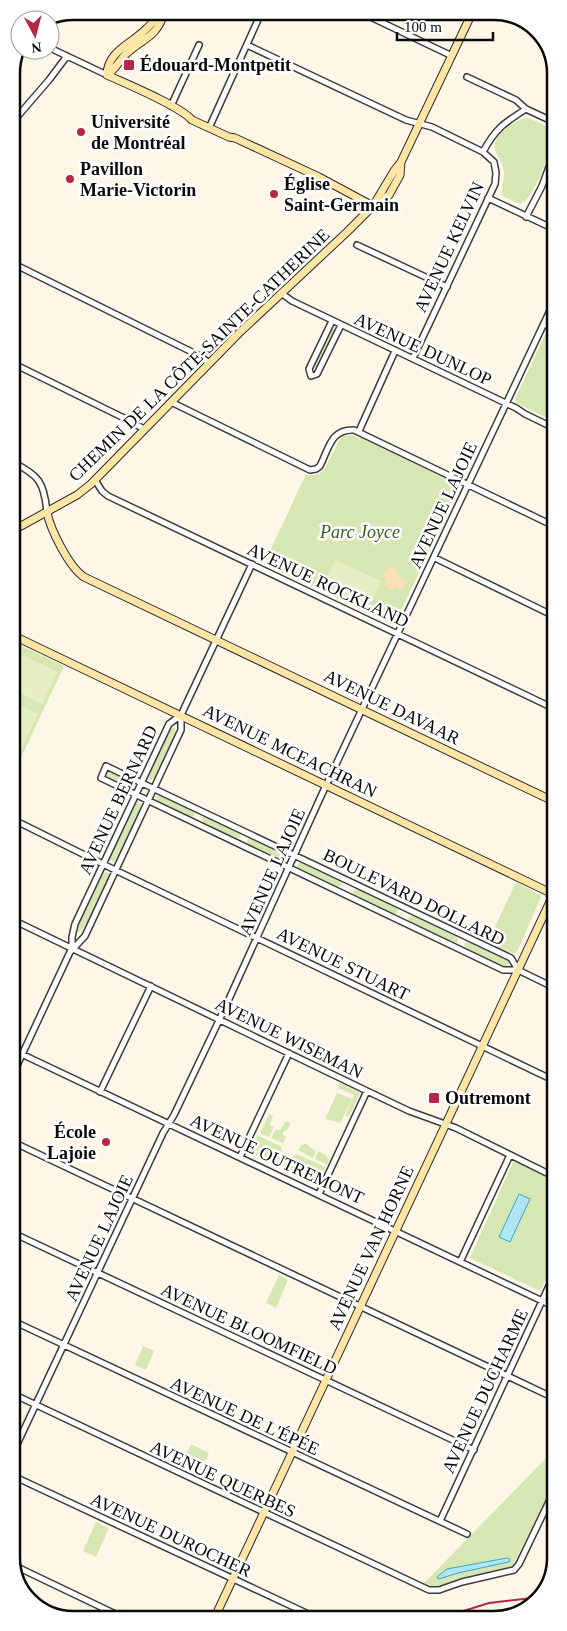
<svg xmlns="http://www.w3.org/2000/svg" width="567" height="1631" viewBox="0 0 567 1631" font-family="'Times New Roman',serif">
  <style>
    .green { fill: #d6e7b4 }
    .sand { fill: #f9e0b6 }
    .pitch { fill: #e6eec6 }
    .water { fill: #afe5f4; stroke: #38a5c9 }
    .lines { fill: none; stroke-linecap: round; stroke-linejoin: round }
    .street-casing { stroke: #3d3d3d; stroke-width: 8 }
    .secondary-casing { stroke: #2c2c2c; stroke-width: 9 }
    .street { stroke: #fff; stroke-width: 5 }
    .secondary { stroke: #fde5a5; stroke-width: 7 }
    .rail { stroke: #b52744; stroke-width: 2 }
    .poi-dot { fill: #b52744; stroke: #fff; stroke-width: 2 }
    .labels { text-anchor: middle; stroke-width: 5; stroke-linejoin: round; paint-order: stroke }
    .poi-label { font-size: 18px; font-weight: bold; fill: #0a0a0a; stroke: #fff; text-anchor: start }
    .street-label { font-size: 18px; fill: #0a0a0a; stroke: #fff }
    .park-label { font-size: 18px; font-style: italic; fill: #355f1e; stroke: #fff }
    .rim { fill: none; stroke: #0a0a0a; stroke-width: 2.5 }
  </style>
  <rect width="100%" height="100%" fill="#fef7e8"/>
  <path class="green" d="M525,118C532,119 545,124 549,130C556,142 534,201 520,204L504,197L502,194C501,186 505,179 504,171C503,162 497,157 495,149C491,136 514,121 525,118Z
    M331,329H335V332L318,367H314V365Z
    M553,333L554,334V421L516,403L515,399L545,335Z
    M351,435L360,438L361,437L450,481L459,489L394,625L264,564L306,474C313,476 319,475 324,470L340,439L344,436Z
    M12,641L64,666L12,777Z
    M175,727C179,738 161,767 156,778L150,780L148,774C154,762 163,733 175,727Z
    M110,770L134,782L131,788L107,777L106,772Z
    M160,794L194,810L195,815L191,817L158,802L156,797Z
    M137,802L142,805V808L118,860L113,862L110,860V857L134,804Z
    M207,816L240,832L241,837L236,839L203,823L202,818Z
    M249,838H252L285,854L286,859L282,861L249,846L247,842Z
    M300,862H303L341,880L342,885L337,888L299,870L297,866Z
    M105,872L108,873L109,878L89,921L79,933C74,923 96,886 101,874Z
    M516,882L536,893V894H540L541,897L517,952L514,954L488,942Z
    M358,888L397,907L398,912L393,915L354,896L353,891Z
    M413,915L457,937L458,942L454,944L410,923L408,918Z
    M469,941L508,960L509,965L504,967L466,949L464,944Z
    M340,1083L360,1093L349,1117L345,1116L354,1095L338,1088Z
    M337,1093L352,1099L340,1123L325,1119Z
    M269,1114L273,1116L270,1125L274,1127L269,1137L260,1133Z
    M286,1121L291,1123L287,1130L283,1132V1135L286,1137L283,1143L271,1138L276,1129L280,1130Z
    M257,1135L282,1147L281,1149L284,1154L278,1166L250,1153Z
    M306,1144L316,1151L313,1158L298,1150L301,1145Z
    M318,1151L326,1155L329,1160L327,1165L315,1159Z
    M296,1154L326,1167L317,1184L282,1168L290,1156L292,1157Z
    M513,1162H517L555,1180V1262L540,1291L470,1258Z
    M279,1275L288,1280L276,1308L266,1303Z
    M143,1346L154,1351L146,1370L135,1365Z
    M191,1444L209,1453L198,1474L181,1466Z
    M556,1448V1479L512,1567L475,1575L436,1588L423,1584Z
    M96,1522L109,1528L96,1557L83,1551Z"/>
  <path class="sand" d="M393,567L396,570L399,576L406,581L403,591L395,587L393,590L384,586L387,580L382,577L386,569Z"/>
  <path class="pitch" d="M335,560L381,581L368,609L322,588Z
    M12,650L58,672L42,704L12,689Z
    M12,699L21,703L20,705L38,714L12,769Z"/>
  <path class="water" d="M519,1194L530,1199L510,1242L499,1237Z
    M507,1558L510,1559L509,1562L504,1563L458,1573L439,1579L437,1578L438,1576L447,1569Z"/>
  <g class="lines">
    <defs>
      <path id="street" d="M358,11L452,56
        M247,45L406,120L432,127L483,152L494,162L496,173L495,184L413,358
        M50,48L107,75
        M467,77L516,100L526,109L554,122
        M171,106L199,45
        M11,124L49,80L67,56
        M209,128L262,11
        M483,152C495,129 504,123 526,109
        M488,198L554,229
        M526,217L542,186L554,153
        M357,245L447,287
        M12,263L200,356L209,363
        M281,293L292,301L516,408L525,414L554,428
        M332,321L309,369L311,376L317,374L341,325
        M544,324L554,328
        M12,363L128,420L144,429
        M171,402L310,470L316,469L320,466C329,448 331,429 354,430L554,526
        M359,431L395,351
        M12,462C39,475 44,482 47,512
        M95,480L102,491L108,496L555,709
        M435,558L554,616
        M12,819L115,870L555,1081
        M13,920L367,1091L409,1111L456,1128L555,1177
        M72,948V937L75,924L169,724L181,715L252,564
        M518,970L511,958L106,766L101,778L503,970H518L555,988
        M13,1050L555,1307
        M13,1074L70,952L85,936L181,730V715
        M100,1092L151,986
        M13,1142L556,1399
        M240,1157L289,1053
        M319,1194L367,1091
        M13,1233L474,1450
        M460,1262L510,1155
        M13,1321L467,1534
        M13,1394L429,1590H439L462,1582L514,1570L519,1564L556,1487
        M13,1453L163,1133L174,1115L224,1010L322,794L554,302
        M13,1476L317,1618
        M440,1521L555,1273
        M13,1565L126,1619"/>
      <path id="secondary" d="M107,75C127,84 180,106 192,120L229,137L235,138L319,177L373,206
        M107,75C116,69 119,61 126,54C144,37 156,39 165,11
        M107,75C107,52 131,44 145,30C151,25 156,18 161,11
        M373,206L394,171L401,162L473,11
        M47,512C50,529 69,567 84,577L555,802
        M12,531L77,495L91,484L239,333L347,232L373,206L389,195L400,175L401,162
        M12,635L555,895
        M214,1619L555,891"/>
    </defs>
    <use href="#street" class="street-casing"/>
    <use href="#secondary" class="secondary-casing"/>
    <use href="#street" class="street"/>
    <use href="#secondary" class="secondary"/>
    <path class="rail" d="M441,1618L489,1603L541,1597"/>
  </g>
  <g class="poi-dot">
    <rect x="123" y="59" width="12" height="12" rx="2.5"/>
    <circle cx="81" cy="132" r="5"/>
    <circle cx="70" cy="179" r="5"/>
    <circle cx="274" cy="194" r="5"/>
    <rect x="428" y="1092" width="12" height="12" rx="2.5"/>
    <circle cx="106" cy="1142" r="5"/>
  </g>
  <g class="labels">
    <g class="poi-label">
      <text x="140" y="71">Édouard-Montpetit</text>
      <text x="91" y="128">Université<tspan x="91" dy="21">de Montréal</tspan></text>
      <text x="80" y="175">Pavillon<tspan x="80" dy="21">Marie-Victorin</tspan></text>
      <text x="284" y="190">Église<tspan x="284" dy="21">Saint-Germain</tspan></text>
      <text x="445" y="1104">Outremont</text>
      <text x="96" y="1138" text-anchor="end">École<tspan x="96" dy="21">Lajoie</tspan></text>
    </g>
    <g class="street-label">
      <text transform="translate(449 247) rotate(-65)" y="6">AVENUE KELVIN</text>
      <text transform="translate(423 349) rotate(25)" y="6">AVENUE DUNLOP</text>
      <text transform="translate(199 355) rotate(-44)" y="6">CHEMIN DE LA CÔTE-SAINTE-CATHERINE</text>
      <text transform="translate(443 505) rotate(-65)" y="6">AVENUE LAJOIE</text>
      <text transform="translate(328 585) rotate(25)" y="6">AVENUE ROCKLAND</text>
      <text transform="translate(392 707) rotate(26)" y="6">AVENUE DAVAAR</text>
      <text transform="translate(290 751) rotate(26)" y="6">AVENUE MCEACHRAN</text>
      <text transform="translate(118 800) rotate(-65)" y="6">AVENUE BERNARD</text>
      <text transform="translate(272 872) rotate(-66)" y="6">AVENUE LAJOIE</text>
      <text transform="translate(414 897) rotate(26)" y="6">BOULEVARD DOLLARD</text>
      <text transform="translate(343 964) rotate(26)" y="6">AVENUE STUART</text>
      <text transform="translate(289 1038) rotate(26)" y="6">AVENUE WISEMAN</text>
      <text transform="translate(277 1159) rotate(25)" y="6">AVENUE OUTREMONT</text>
      <text transform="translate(99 1238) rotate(-65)" y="6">AVENUE LAJOIE</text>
      <text transform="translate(371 1248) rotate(-65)" y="6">AVENUE VAN HORNE</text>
      <text transform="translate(249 1329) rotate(25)" y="6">AVENUE BLOOMFIELD</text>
      <text transform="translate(485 1391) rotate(-65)" y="6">AVENUE DUCHARME</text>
      <text transform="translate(245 1416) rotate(25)" y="6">AVENUE DE L'ÉPÉE</text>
      <text transform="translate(223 1479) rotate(25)" y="6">AVENUE QUERBES</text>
      <text transform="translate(171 1535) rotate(25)" y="6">AVENUE DUROCHER</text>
    </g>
    <g class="park-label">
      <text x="360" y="538">Parc Joyce</text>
    </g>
  </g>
  <path d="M0 0H567V1631H0ZM73 20H494A53 53 0 0 1 547 73V1558A53 53 0 0 1 494 1611H73A53 53 0 0 1 20 1558V73A53 53 0 0 1 73 20Z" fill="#fff" fill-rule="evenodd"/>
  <path class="rim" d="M73 20H494A53 53 0 0 1 547 73V1558A53 53 0 0 1 494 1611H73A53 53 0 0 1 20 1558V73A53 53 0 0 1 73 20Z"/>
  <g transform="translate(35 35) rotate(173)"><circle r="24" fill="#ffffff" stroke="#9d9d9d"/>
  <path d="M0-4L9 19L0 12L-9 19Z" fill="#b52744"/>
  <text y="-8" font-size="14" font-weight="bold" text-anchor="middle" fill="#0a0a0a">N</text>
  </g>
  <path d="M397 32v8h96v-8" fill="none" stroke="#0a0a0a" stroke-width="2.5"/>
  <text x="404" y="32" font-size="15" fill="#0a0a0a" stroke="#ffffff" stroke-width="4" paint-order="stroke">100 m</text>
</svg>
